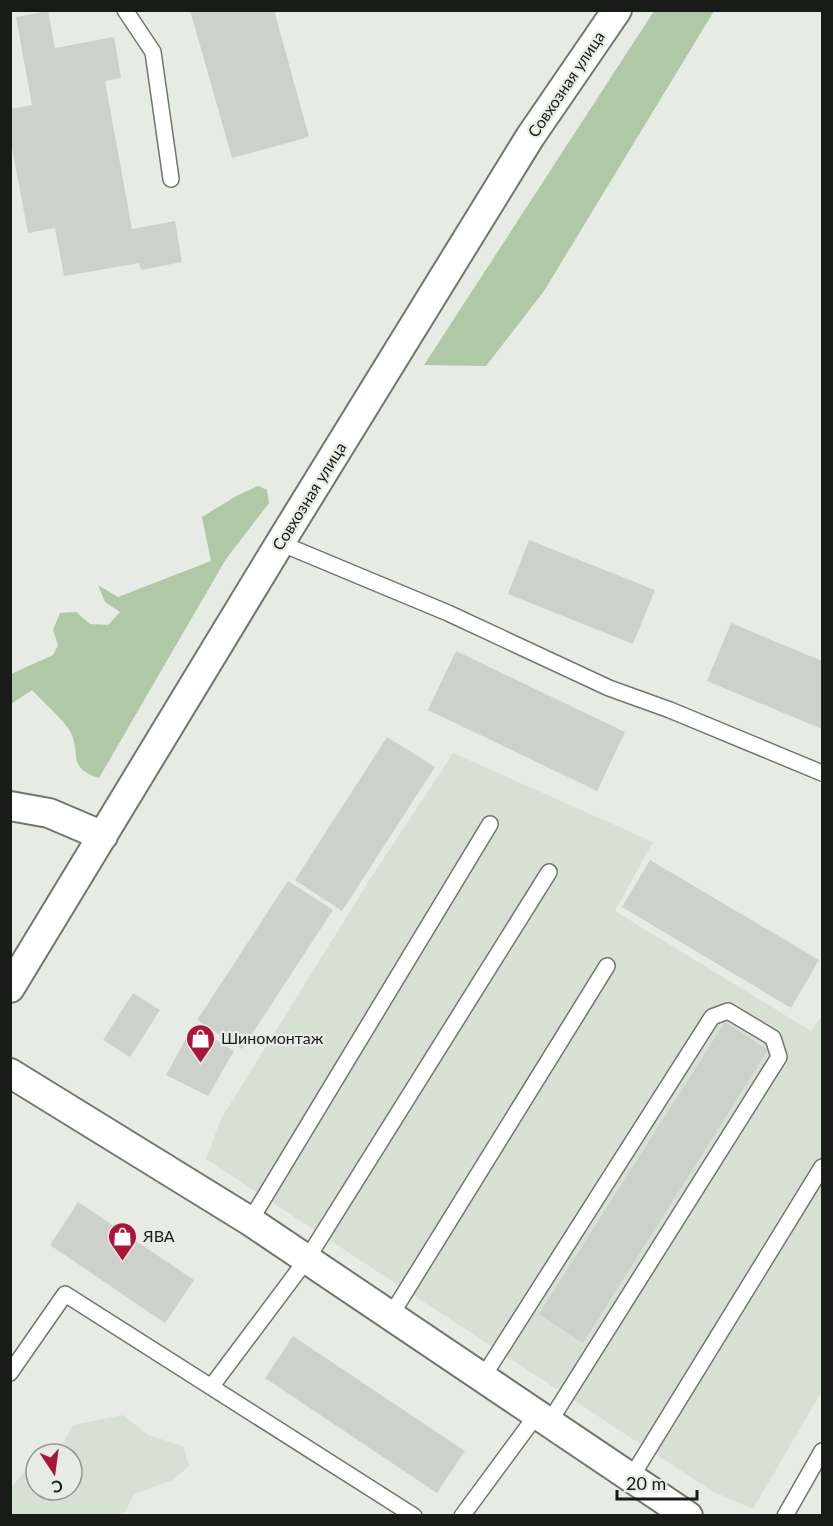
<svg xmlns="http://www.w3.org/2000/svg" width="833" height="1526" viewBox="0 0 833 1526" font-family="Lato,sans-serif">
  <style>
    .built { fill: #d7e1d3 }
    .green { fill: #b0c8a6 }
    .building { fill: #ccd1ca }
    .lines { fill: none; stroke-linecap: round; stroke-linejoin: round }
    .service-casing { stroke: #71766f; stroke-width: 18 }
    .minor-casing { stroke: #71766f; stroke-width: 32 }
    .service { stroke: #fff; stroke-width: 15 }
    .minor { stroke: #fff; stroke-width: 28 }
    .labels { text-anchor: middle; stroke-width: 4.5; stroke-linejoin: round; paint-order: stroke }
    .street-label { font-size: 16px; fill: #191b18; stroke: #e6ece4 }
    .poi-label { font-size: 16px; fill: #191b18; stroke: #e6ece4; text-anchor: start }
  </style>
  <rect width="100%" height="100%" fill="#e6ece4"/>
  <path class="built" d="M453,753L653,842L615,911L811,1031L822,1016V1391L753,1509L712,1491L206,1159L221,1119L370,879Z
    M123,1415L148,1435L183,1446L189,1466L173,1480L134,1494L126,1511L116,1515H11V1488L34,1460L36,1461V1490H72V1454H58L73,1425Z"/>
  <path class="green" d="M654,11H714L544,291L486,366L424,365Z
    M258,486L267,490L269,503L226,559L99,778C67,768 81,755 71,733C67,723 41,700 32,690L11,704V674L53,655L58,645L53,630L60,613L76,612L90,624L108,625L120,612L105,602L98,585L118,597L211,561L202,517L238,495Z"/>
  <path class="building" d="M190,10H274L309,137L232,158Z
    M48,11L55,48L114,37L121,78L105,81L132,229L175,221L182,262L141,270L139,263L64,276L55,228L28,233L10,137V109L32,105L16,17Z
    M529,540L655,590L633,644L508,594Z
    M731,623L822,661V729L707,681Z
    M456,651L625,732L597,791L428,710Z
    M387,737L435,767L342,911L295,880Z
    M650,860L819,960L791,1008L622,907Z
    M288,881L333,910L242,1049L197,1020Z
    M133,993L160,1010L130,1057L103,1040Z
    M725,1022L768,1050L583,1343L539,1314Z
    M193,1026L234,1051L208,1096L166,1075Z
    M78,1202L194,1280L165,1323L50,1245Z
    M293,1336L465,1451L437,1493L265,1378Z"/>
  <g class="lines">
    <defs>
      <path id="service" d="M125,10L153,52L171,179
        M280,543L448,613L609,688L670,710L822,773
        M250,1221L490,824
        M391,1315L607,966
        M10,1373L65,1294L414,1516
        M483,1377L712,1017L728,1011L773,1038L779,1057L550,1421
        M211,1387L307,1259L549,872
        M632,1476L822,1167
        M462,1516L538,1413
        M785,1516L822,1451"/>
      <path id="minor" d="M10,806L49,813L103,836
        M10,988L280,543L530,137L617,10
        M10,1073L250,1221L688,1516"/>
    </defs>
    <use href="#service" class="service-casing"/>
    <use href="#minor" class="minor-casing"/>
    <use href="#service" class="service"/>
    <use href="#minor" class="minor"/>
  </g>
  <defs>
    <symbol id="shop-pin" viewBox="-11 -11 22 30"><path d="M0 17L-7.5 6A9.5 9.5 0 1 1 7.5 6Z" fill="#ab1538" stroke="#e6ece4"/><path d="M-5-2.5h2.3a2.7 3.5 0 0 1 5.4 0H5L5.5 6h-11ZM-1.5-2.5h3a1.5 2.3 0 0 0-3 0Z" fill="#fff"/></symbol>
  </defs>
  <g fill-rule="evenodd">
    <use href="#shop-pin" x="184" y="1022" width="33" height="45"/>
    <use href="#shop-pin" x="106" y="1220" width="33" height="45"/>
  </g>
  <g class="labels">
    <g class="street-label">
      <text transform="translate(566 84) rotate(-56)" y="6">Совхозная улица</text>
      <text transform="translate(309 496) rotate(-58)" y="6">Совхозная улица</text>
    </g>
    <g class="poi-label">
      <text x="221" y="1044">Шиномонтаж</text>
      <text x="143" y="1242">ЯВА</text>
    </g>
  </g>
  <rect width="833" height="1526" fill="none" stroke="#191b18" stroke-width="24"/>
  <g transform="translate(54 1472) rotate(167)"><circle r="28" fill="#e6ece4" stroke="#949892" stroke-width="1.5"/>
  <path d="M0-4.5L10 22L0 15L-10 22Z" fill="#ab1538"/>
  <text y="-9" font-size="16" font-weight="bold" text-anchor="middle" fill="#191b18">С</text>
  </g>
  <path d="M617 1490v9h80v-9" fill="none" stroke="#191b18" stroke-width="3"/>
  <text x="626" y="1490" font-size="18" fill="#191b18" stroke="#e6ece4" stroke-width="4.5" paint-order="stroke">20 m</text>
</svg>
